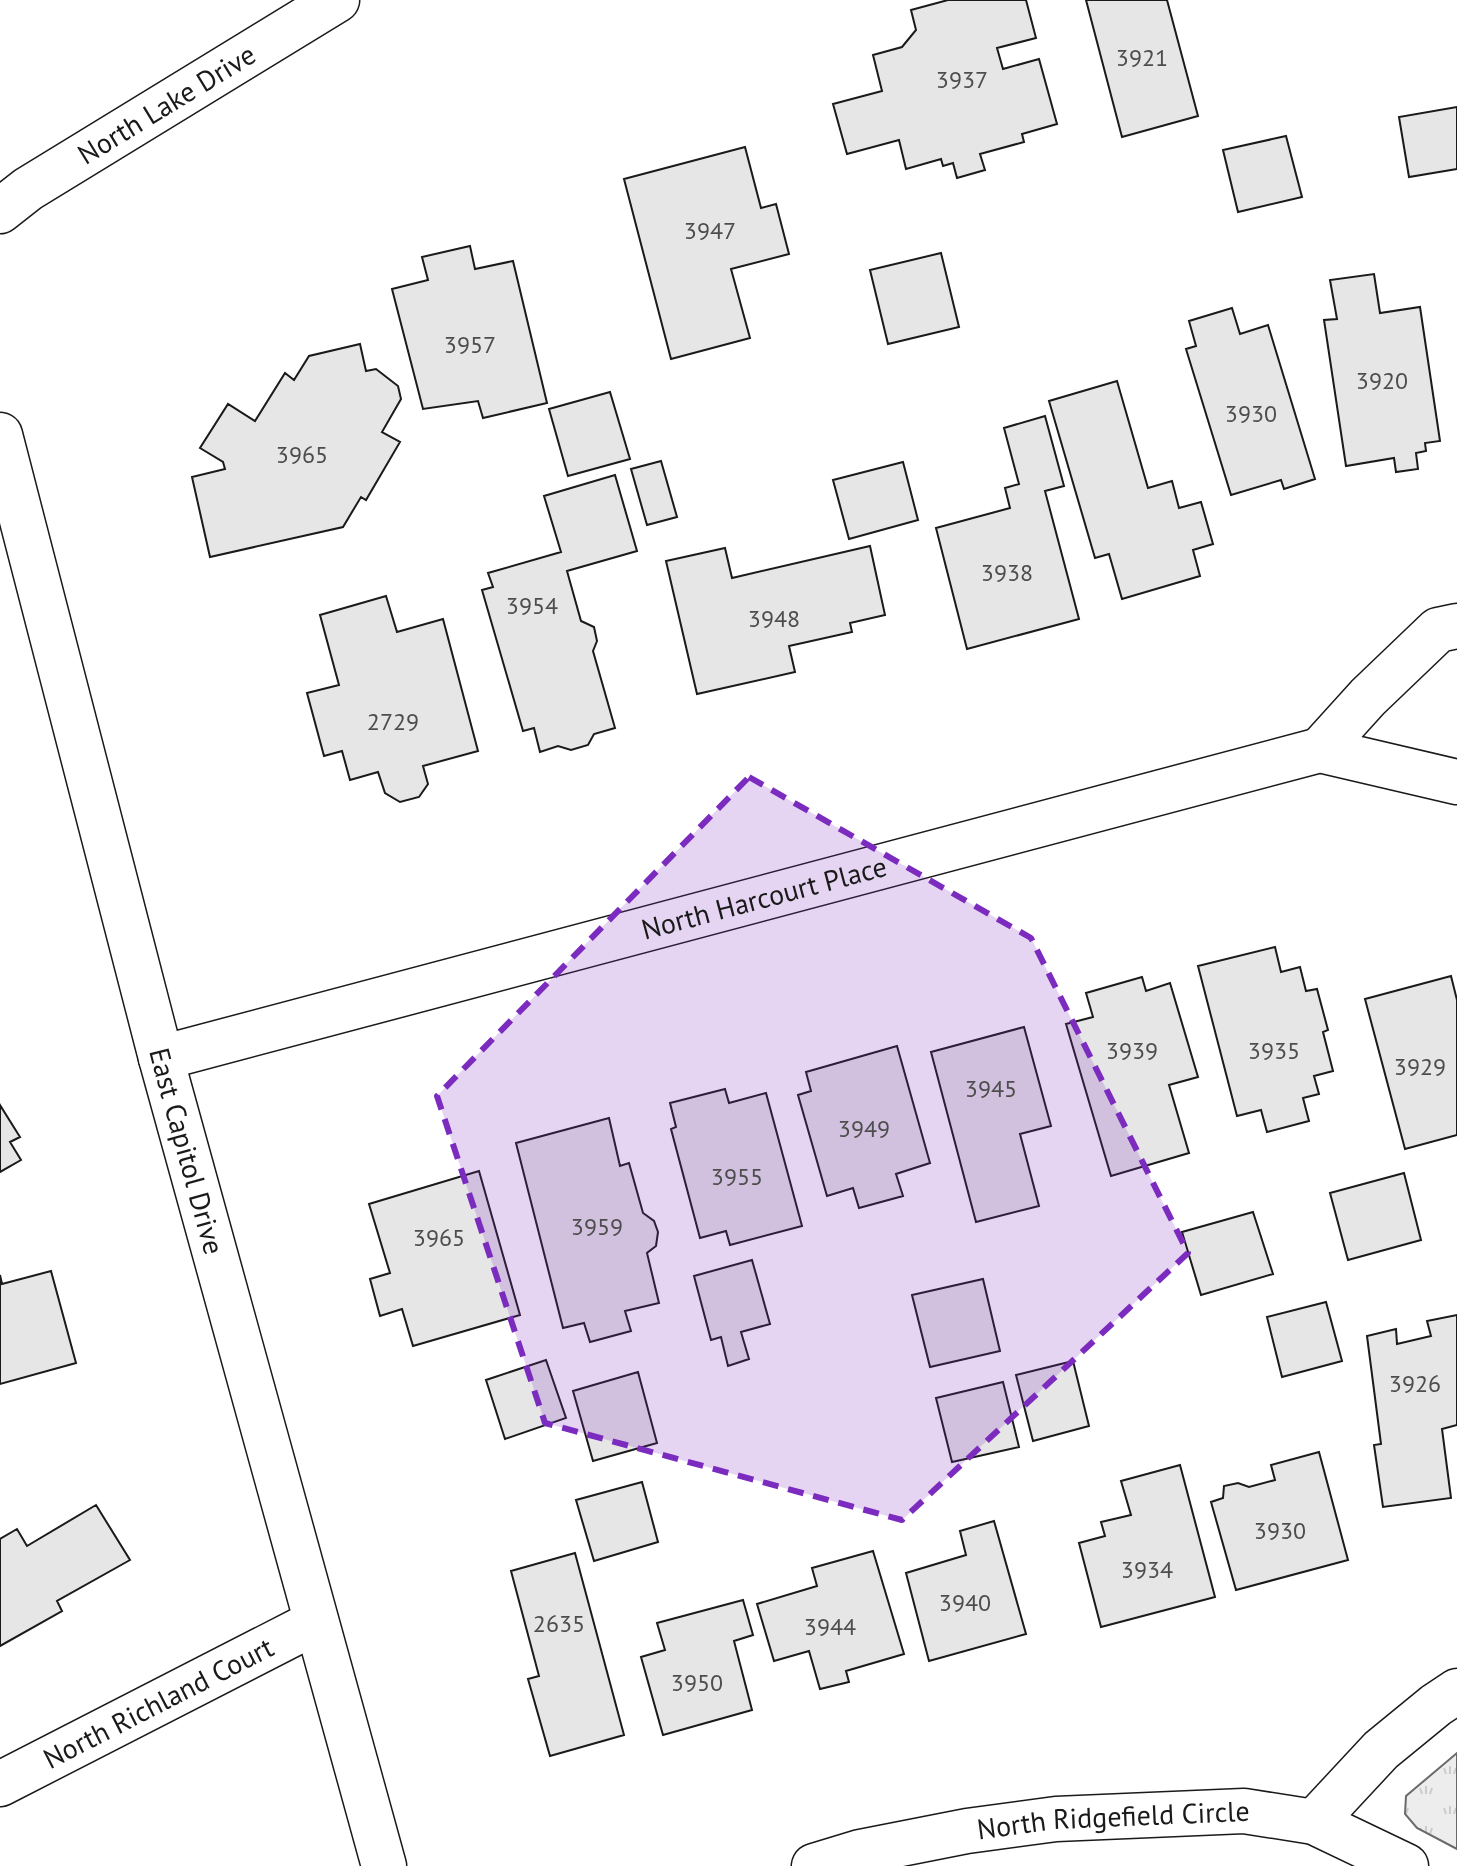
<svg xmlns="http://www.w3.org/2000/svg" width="1457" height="1866" viewBox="0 0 1457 1866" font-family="'PT Sans',sans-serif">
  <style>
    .grass { fill: url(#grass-tufts); stroke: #6a6a6a; stroke-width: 2 }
    .building { fill: #e6e6e6; stroke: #1a1a1a; stroke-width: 2 }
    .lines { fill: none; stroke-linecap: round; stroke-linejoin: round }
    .street-casing { stroke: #1a1a1a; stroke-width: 47 }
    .primary-casing { stroke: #1a1a1a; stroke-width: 47 }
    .street { stroke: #fff; stroke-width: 44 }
    .primary { stroke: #fff; stroke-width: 44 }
    .marked { fill: #7b2cbf; fill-opacity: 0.2; stroke: #7b2cbf; stroke-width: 6; stroke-dasharray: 16 10; stroke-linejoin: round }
    .labels { text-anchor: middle; stroke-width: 6; stroke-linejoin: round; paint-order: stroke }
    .number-label { font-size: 24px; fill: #4d4d4d }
    .street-label { font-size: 28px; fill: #1a1a1a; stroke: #fff }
  </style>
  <defs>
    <pattern id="grass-tufts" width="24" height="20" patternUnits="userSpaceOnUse" patternTransform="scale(2)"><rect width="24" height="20" fill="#ededed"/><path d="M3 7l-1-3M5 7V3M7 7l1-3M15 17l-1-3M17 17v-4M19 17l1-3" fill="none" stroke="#cbcbcb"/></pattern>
  </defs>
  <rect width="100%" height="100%" fill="#fff"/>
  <path class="grass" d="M1457,1753V1849L1417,1828L1405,1814L1406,1796Z"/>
  <path class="building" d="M948,0H1026L1036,38L997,48L1003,69L1039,59L1057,124L1022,134L1024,142L980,154L985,170L957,178L953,163L943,166L941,159L906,169L899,140L847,154L833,104L882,91L873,55L902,47L916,30L911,10Z
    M1086,0H1167L1198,116L1122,137Z
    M1457,107V169L1409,177L1399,117Z
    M1286,136L1302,197L1238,212L1223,150Z
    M745,147L761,208L776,204L789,254L731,269L750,338L671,359L624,179Z
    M470,246L475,269L513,261L547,403L483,418L478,401L423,409L392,289L428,280L422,257Z
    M941,253L959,327L888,344L870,270Z
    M1374,274L1380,313L1420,307L1440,441L1425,443L1426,451L1416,453L1418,469L1396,472L1394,458L1346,466L1324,320L1337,319L1330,280Z
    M1232,308L1240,334L1268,325L1315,479L1284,489L1281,480L1231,495L1186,349L1196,346L1189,321Z
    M360,344L366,371L376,369L398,386L401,399L382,432L400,442L366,500L361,497L343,527L210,557L192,477L225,469L223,462L200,448L228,404L255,421L285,373L294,380L309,356Z
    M1117,381L1148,488L1172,481L1179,508L1201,502L1213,544L1193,550L1200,576L1122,599L1109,554L1095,558L1049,401Z
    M610,392L630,459L568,476L549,409Z
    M1045,416L1064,486L1045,491L1079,619L967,649L936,528L1010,508L1005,488L1019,484L1004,428Z
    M661,461L677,517L647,525L631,469Z
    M903,462L918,520L849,539L833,480Z
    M615,475L637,551L567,571L581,621L594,627L597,641L593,651L615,728L594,734L588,745L571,750L558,746L540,752L534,728L523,731L482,590L493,587L488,573L561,552L544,496Z
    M870,546L885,615L850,623L852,632L789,646L795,672L697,694L666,561L725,548L732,578Z
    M386,596L397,632L443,619L478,751L423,766L428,784L419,797L400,802L385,793L378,772L350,780L342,751L324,756L307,693L339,685L320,615Z
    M1275,947L1281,972L1300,967L1306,991L1317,989L1328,1030L1323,1032L1333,1071L1314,1076L1319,1094L1303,1098L1309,1121L1267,1132L1261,1110L1237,1116L1198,966Z
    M1451,976L1457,1000V1135L1405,1149L1365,999Z
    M1142,977L1146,991L1170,983L1198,1077L1169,1085L1189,1153L1111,1176L1066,1024L1093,1017L1086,993Z
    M1024,1027L1051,1126L1020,1134L1039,1206L976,1222L931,1052Z
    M897,1046L930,1163L896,1174L903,1196L859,1208L853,1188L827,1196L798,1095L811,1091L806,1072Z
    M725,1089L729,1103L766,1093L802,1226L730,1245L726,1231L700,1238L671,1129L676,1127L670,1103Z
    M0,1105L20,1137L10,1142L21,1160L0,1172Z
    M609,1118L620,1166L629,1163L643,1213L654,1221L658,1232L656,1246L647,1253L659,1303L625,1311L631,1331L590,1342L584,1323L563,1328L516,1143Z
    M479,1171L520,1315L413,1346L402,1309L380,1316L370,1279L390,1273L369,1204Z
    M1404,1173L1421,1240L1348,1260L1330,1193Z
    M1253,1212L1273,1274L1201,1295L1182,1232Z
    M752,1260L770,1324L741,1332L749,1359L728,1366L721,1337L711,1340L694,1276Z
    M51,1271L76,1363L0,1384V1275L2,1284Z
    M983,1279L1000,1351L930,1367L912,1295Z
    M1326,1302L1342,1361L1282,1377L1267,1317Z
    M1457,1315V1425L1442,1429L1451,1498L1383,1507L1374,1445L1381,1444L1367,1336L1396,1329L1397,1344L1431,1336L1427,1321Z
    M546,1360L566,1418L505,1439L486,1380Z
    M1073,1361L1089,1426L1033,1441L1016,1375Z
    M638,1372L657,1443L593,1461L573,1391Z
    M1003,1382L1019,1447L952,1462L936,1398Z
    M1319,1452L1348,1560L1236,1590L1211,1502L1223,1498L1224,1486L1238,1483L1249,1487L1275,1480L1271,1465Z
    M1180,1465L1215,1597L1101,1627L1079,1543L1105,1536L1101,1522L1131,1515L1121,1481Z
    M642,1482L658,1542L594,1561L576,1500Z
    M96,1505L130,1560L57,1601L62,1611L0,1646V1539L17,1529L27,1546Z
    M994,1521L1026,1634L929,1661L906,1573L966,1555L960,1531Z
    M873,1551L904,1654L846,1671L849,1682L820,1689L809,1651L774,1661L757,1604L817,1586L812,1568Z
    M575,1553L624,1735L550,1756L528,1679L539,1676L511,1571Z
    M743,1600L753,1635L734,1641L752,1710L663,1735L641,1657L665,1650L657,1623Z"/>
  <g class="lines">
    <defs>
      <g id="street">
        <path d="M1320,750L1368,697L1438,630L1457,626"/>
        <path id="s1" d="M161,1058L1320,750L1457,782"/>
        <path id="s2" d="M0,1784L316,1622"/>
        <path d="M1314,1822L1381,1750L1436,1705L1457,1691"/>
        <path id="s3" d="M814,1866L860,1852L967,1831L1056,1819L1244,1811L1314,1822L1406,1866"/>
      </g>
      <g id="primary">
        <path id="s4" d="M0,211L28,189L337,0"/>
        <path id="s5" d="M0,435L161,1058L384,1866"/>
      </g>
    </defs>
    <use href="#street" class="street-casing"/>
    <use href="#primary" class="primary-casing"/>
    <use href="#street" class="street"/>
    <use href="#primary" class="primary"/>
  </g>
  <path class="marked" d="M749,777L1031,938L1188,1253L902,1520L545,1423L437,1096Z"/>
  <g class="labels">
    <g class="number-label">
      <text x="1142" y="66">3921</text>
      <text x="962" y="88">3937</text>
      <text x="710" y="239">3947</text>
      <text x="470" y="353">3957</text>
      <text x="1382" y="389">3920</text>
      <text x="1251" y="422">3930</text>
      <text x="302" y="463">3965</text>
      <text x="1007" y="581">3938</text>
      <text x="532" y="614">3954</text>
      <text x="774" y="627">3948</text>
      <text x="393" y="730">2729</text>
      <text x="1132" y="1059">3939</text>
      <text x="1274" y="1059">3935</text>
      <text x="1420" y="1075">3929</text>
      <text x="991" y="1097">3945</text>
      <text x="864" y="1137">3949</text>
      <text x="737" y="1185">3955</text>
      <text x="597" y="1235">3959</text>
      <text x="439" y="1246">3965</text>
      <text x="1415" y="1392">3926</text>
      <text x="1280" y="1539">3930</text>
      <text x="1147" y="1578">3934</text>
      <text x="965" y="1611">3940</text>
      <text x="559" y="1632">2635</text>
      <text x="830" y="1635">3944</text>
      <text x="697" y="1691">3950</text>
    </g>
    <g class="street-label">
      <text dy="10" stroke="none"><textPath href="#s4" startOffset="198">North Lake Drive</textPath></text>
      <text dy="10" stroke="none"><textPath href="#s1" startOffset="624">North Harcourt Place</textPath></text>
      <text dy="10" stroke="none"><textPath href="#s5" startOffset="740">East Capitol Drive</textPath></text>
      <text dy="10" stroke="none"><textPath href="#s2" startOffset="178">North Richland Court</textPath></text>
      <text dy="10" stroke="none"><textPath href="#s3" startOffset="304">North Ridgefield Circle</textPath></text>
    </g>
  </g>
</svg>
